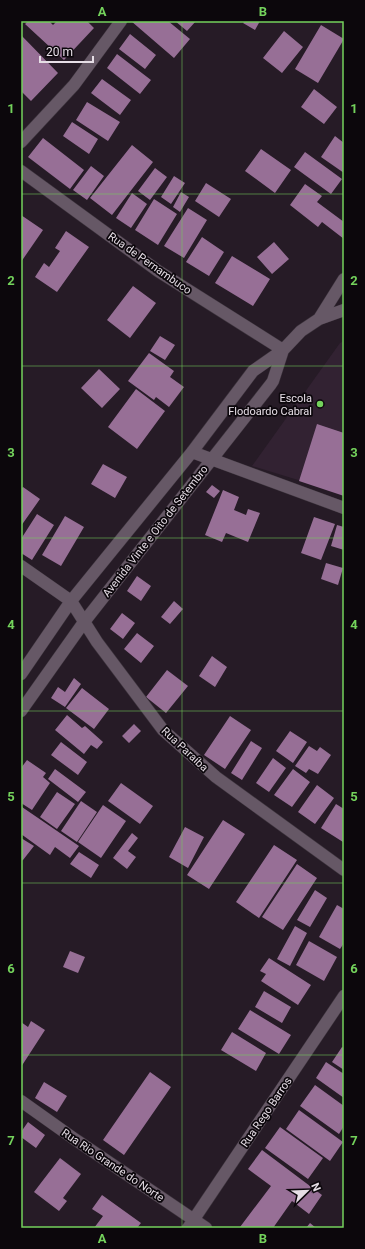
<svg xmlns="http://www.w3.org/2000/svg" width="365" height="1249" viewBox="0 0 365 1249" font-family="Roboto,sans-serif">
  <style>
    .built { fill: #322232 }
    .building { fill: #976f96 }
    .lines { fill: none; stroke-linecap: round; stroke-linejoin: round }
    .minor-casing { stroke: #3e353e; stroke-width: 13 }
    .minor { stroke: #665866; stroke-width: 12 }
    .grid { fill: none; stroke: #74d25c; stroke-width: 1; stroke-opacity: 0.55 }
    .poi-dot { fill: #74d25c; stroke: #0c070c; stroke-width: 1.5 }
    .labels { text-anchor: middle; stroke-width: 3.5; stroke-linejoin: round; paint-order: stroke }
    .street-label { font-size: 11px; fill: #e6dee6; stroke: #0c070c }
    .poi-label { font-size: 11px; fill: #e6dee6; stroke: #0c070c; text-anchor: end }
    .neatline { fill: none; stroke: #74d25c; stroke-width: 1.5 }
    .grid-label { font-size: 13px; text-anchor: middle; font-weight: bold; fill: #74d25c }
  </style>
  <rect width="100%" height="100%" fill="#261b26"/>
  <path class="built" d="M344,341V494L252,466L340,343Z"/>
  <path class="building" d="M28,21H49L53,25L57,21H87L94,28L64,60L25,24Z
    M131,21H168L190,39L174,58Z
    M175,21H196L187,31Z
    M245,21H260L255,30L243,23Z
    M321,25L344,39L318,83L295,69Z
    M284,31L303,47L282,73L263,58Z
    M130,34L156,55L145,69L119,49Z
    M21,35L58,73L31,101L21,91Z
    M117,54L151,80L140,94L107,68Z
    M102,79L131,100L120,115L91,93Z
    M314,89L337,107L324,124L301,107Z
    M87,102L120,122L108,141L76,120Z
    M72,122L98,139L89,154L63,136Z
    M335,136L344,143V173L321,157Z
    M43,138L84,170L70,189L28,157Z
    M132,145L153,162L112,215L90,198Z
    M261,149L291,170L275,193L245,171Z
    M305,152L342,179L331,194L294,167Z
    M91,166L104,176L87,200L73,190Z
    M155,168L167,177L150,200L138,191Z
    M174,176L185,183L171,204L161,197Z
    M206,183L231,199L219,217L195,201Z
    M305,184L322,196L317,202L344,222V239L322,222L318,227L290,205Z
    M181,192L189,197L180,212L173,207Z
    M132,193L147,204L131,228L116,218Z
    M154,199L177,214L158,245L135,230Z
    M188,208L207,220L184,258L164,246Z
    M21,215L43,230L21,262Z
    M66,231L89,247L57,292L35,277L44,263L49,267L60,251L55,248Z
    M202,237L224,252L209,276L186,262Z
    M274,242L289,259L272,274L257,257Z
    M232,256L270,279L253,306L215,283Z
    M133,286L156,303L130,338L107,320Z
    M160,336L175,345L165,360L150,351Z
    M149,353L174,371L170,377L184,387L169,407L156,397L154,400L128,381Z
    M99,369L120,389L102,408L81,388Z
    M136,389L165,411L137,449L108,427Z
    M317,424L344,433V496L299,481Z
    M103,464L127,477L115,498L91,484Z
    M212,485L220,491L214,498L206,492Z
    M23,487L40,499L21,526V489Z
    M223,490L239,497L234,510L246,515L248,509L260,513L248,542L226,533L222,542L205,535Z
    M37,514L54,525L32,560L21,553V539Z
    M65,516L84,527L61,566L42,555Z
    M314,517L335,524L321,560L301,553Z
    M337,525L344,527V550L331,546Z
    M326,563L343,568L338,585L321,579Z
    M137,576L151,586L141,601L127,591Z
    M174,601L183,609L170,624L161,617Z
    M122,613L135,623L123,639L110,629Z
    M137,633L154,646L141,663L124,649Z
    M212,656L227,667L215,687L199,676Z
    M167,670L188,686L166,713L146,697Z
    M74,678L81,684L65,707L51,698L58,687L65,692Z
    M82,688L109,709L94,729L66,708Z
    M67,715L82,728L85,726L103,742L97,749L91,745L84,754L55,730Z
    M230,716L251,730L225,769L204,755Z
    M134,724L141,731L129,743L122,736Z
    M290,731L307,742L293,763L276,751Z
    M251,741L262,748L242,780L231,773Z
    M61,742L87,762L78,775L51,755Z
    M309,746L317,751L320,747L331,755L318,774L309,769L306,773L295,766Z
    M273,758L286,768L269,792L256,783Z
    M27,760L46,773L43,777L50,783L32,810L21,803V768Z
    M55,769L86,792L78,802L48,779Z
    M293,769L310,782L292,807L274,795Z
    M121,783L153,806L140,824L108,801Z
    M317,785L334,798L315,824L298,812Z
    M57,792L75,804L57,829L40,817Z
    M81,801L97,812L77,842L61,831Z
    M336,804L344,809L343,842L321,828Z
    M103,805L126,821L101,858L78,842Z
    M22,807L79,846L70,858L55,847L50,855L21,834V809Z
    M223,820L245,834L209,889L187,875Z
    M185,827L204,837L188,868L169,857Z
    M132,833L138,838L128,851L136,857L127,869L113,858Z
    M21,838L34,846L23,860L21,861Z
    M274,845L297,860L259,918L236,902Z
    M79,852L99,865L91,878L70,864Z
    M297,864L317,878L283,930L262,917Z
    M315,890L327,898L310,927L297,920Z
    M337,905L344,909V943L340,949L319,937Z
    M295,926L307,933L290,966L277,959Z
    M309,941L337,957L324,981L296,965Z
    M70,951L85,957L78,973L63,967Z
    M269,958L311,985L298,1005L261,981L266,974L260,971Z
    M264,991L291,1007L282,1023L255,1007Z
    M250,1010L291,1035L279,1054L238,1029Z
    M31,1021L45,1030L21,1067V1022L28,1027Z
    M232,1032L266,1053L256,1071L221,1050Z
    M342,1047L344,1048V1070L332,1062Z
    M326,1062L344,1074V1098L316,1078Z
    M150,1072L171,1087L124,1155L103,1140Z
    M44,1082L67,1096L57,1112L35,1098Z
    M315,1085L344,1106V1126L339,1134L300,1106Z
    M299,1110L343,1142L330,1161L286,1129Z
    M28,1122L45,1135L36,1148L21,1137V1132Z
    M280,1127L323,1158L308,1179L265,1148Z
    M262,1150L322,1195L309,1214L292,1201L273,1228H242L240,1227L271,1186L248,1169Z
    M60,1158L81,1174L63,1198L67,1201L59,1211L34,1192Z
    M102,1195L141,1223L137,1228H94L103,1216L92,1209Z
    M310,1223L316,1228H306Z"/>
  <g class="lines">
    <defs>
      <path id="minor" d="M21,142L74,85L121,21
        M21,171L158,271L283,350
        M319,319L344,310
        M192,452L344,508
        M21,566L71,601L97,642L163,730L216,777L344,870
        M21,674L71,601L192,452L253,371L283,350L301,331L319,319L344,279
        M21,711L84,622L271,384L273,381L283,350
        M21,1101L73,1138L206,1228
        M188,1228L344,996"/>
    </defs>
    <use href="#minor" class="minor-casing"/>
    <use href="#minor" class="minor"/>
  </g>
  <path class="grid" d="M182,21V1228M21,194H344M21,366H344M21,538H344M21,711H344M21,883H344M21,1055H344"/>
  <circle class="poi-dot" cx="320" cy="404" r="4"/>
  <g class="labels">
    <g class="street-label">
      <text transform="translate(150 263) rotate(35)" y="4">Rua de Pernambuco</text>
      <text transform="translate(155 531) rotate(-52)" y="4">Avenida Vinte e Oito de Setembro</text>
      <text transform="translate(185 749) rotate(43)" y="4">Rua Paraíba</text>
      <text transform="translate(266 1112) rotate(-56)" y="4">Rua Rego Barros</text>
      <text transform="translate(113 1165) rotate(34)" y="4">Rua Rio Grande do Norte</text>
    </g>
    <g class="poi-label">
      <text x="312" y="402">Escola<tspan x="312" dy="13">Flodoardo Cabral</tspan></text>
    </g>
  </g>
  <rect width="365" height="1249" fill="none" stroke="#0c070c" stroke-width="44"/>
  <g transform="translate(307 1191) rotate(67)" stroke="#0c070c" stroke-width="3" paint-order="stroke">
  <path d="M0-3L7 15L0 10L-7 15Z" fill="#e6dee6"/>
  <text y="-6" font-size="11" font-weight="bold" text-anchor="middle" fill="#e6dee6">N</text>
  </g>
  <path d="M40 56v6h53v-6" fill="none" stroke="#e6dee6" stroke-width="2"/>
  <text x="46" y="56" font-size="12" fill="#e6dee6" stroke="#0c070c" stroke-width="3" paint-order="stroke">20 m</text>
  <rect x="22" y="22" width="321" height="1205" class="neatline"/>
  <g class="grid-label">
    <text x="102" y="16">A</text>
    <text x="263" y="16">B</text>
    <text x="11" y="113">1</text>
    <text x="354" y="113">1</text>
    <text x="11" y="285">2</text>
    <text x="354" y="285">2</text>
    <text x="11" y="457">3</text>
    <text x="354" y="457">3</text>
    <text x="11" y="629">4</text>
    <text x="354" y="629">4</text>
    <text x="11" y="801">5</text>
    <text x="354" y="801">5</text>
    <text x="11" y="973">6</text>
    <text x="354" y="973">6</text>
    <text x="11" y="1145">7</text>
    <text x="354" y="1145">7</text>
    <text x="102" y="1243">A</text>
    <text x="263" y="1243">B</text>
  </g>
</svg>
